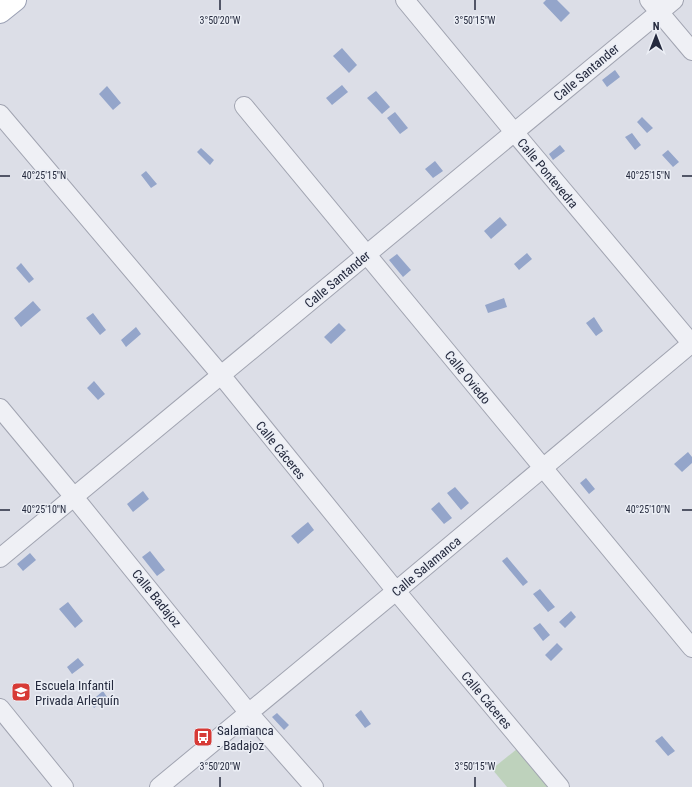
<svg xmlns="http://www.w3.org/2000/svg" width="692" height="787" viewBox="0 0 692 787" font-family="'Roboto Condensed',sans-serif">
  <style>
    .green { fill: #bed2bc }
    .water { fill: #94a5ca }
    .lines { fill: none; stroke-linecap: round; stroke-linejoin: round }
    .minor-casing { stroke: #a1a4b1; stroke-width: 20 }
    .primary-casing { stroke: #9aa0b4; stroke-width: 24 }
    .minor { stroke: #eff0f5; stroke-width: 18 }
    .primary { stroke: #fff; stroke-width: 22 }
    .ticks { fill: none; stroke: #252a3e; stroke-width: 1.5 }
    .labels { text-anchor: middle; stroke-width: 3; stroke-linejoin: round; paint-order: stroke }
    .street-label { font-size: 13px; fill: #252a3e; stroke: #ebeef5 }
    .poi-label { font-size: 13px; fill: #252a3e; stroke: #ebeef5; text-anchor: start }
    .ticks-label { font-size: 10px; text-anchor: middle; fill: #252a3e; stroke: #ebeef5; stroke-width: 3; stroke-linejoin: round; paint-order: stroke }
  </style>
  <rect width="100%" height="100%" fill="#dcdee7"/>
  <path class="green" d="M517,749L549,787H507L492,769Z"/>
  <path class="water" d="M546,0H557L570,13L561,22L543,3Z
    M342,48L357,65L349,73L333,56Z
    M615,70L620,77L607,87L602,80Z
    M342,85L348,92L332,105L326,98Z
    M107,86L121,103L113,110L99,94Z
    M376,91L390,107L382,114L367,98Z
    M395,112L408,128L400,134L387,118Z
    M642,117L653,128L647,133L637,122Z
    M632,133L641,145L635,150L625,137Z
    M560,145L565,151L553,160L549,154Z
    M201,148L214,160L210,165L197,152Z
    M668,150L679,162L673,167L662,155Z
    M435,161L443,171L433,178L425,169Z
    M146,171L157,184L151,188L141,175Z
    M500,217L507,225L491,239L484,231Z
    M527,253L532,259L519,270L514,264Z
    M397,254L411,270L403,277L389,260Z
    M21,263L34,279L29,283L16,268Z
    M504,298L507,307L488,313L485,305Z
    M33,301L41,310L21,327L14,318Z
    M93,313L106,330L100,335L86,318Z
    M594,317L603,331L596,336L586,323Z
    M339,323L346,330L331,344L324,337Z
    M136,327L141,334L126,347L121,340Z
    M94,381L105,394L98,400L87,388Z
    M688,452L692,457V463L682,472L674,464Z
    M586,478L595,489L589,494L580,483Z
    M455,487L469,503L461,510L447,493Z
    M143,491L149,499L133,512L127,504Z
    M439,502L452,518L444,524L431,509Z
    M308,522L314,530L298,544L291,536Z
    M150,551L165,570L157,576L142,557Z
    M30,553L36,560L23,571L17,564Z
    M507,557L528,582L523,586L502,561Z
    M540,589L555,607L548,612L533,594Z
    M68,602L83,621L75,628L59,609Z
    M571,611L576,617L565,628L559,622Z
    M540,623L550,635L543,641L533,628Z
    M557,643L563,649L551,661L545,655Z
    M78,658L84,665L72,674L67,667Z
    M103,691L107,697L94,708L90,702Z
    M361,710L371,724L365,728L355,715Z
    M277,713L289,725L284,730L272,717Z
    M662,736L675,751L668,756L655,741Z"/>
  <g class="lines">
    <defs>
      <path id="minor" d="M405,0L514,132L692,344
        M649,0L692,51
        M244,106C394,286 542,468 692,648
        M0,114L221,375L396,591L560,787
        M0,408L74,497L248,712L314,787
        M0,558L674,0
        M0,708L64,787
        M159,787L396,591L692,343"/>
      <path id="primary" d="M0,12L15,0"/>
    </defs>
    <use href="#minor" class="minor-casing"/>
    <use href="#primary" class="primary-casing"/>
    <use href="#minor" class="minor"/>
    <use href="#primary" class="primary"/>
  </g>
  <path class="ticks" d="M220,0V10M475,0V10M0,176H10M682,176H692M0,510H10M682,510H692M220,777V787M475,777V787"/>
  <defs>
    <symbol id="school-square" viewBox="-11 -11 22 22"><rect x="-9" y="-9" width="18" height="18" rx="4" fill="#d73a36" stroke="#ebeef5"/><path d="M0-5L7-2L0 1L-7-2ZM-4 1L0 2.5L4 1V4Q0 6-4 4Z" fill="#fff"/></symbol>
    <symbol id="bus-square" viewBox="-11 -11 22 22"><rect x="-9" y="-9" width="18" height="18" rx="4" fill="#d73a36" stroke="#ebeef5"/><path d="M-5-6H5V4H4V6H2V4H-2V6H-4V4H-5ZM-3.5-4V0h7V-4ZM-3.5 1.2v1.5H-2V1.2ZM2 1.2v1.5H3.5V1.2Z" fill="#fff"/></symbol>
  </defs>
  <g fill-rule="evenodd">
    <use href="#school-square" x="10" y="681" width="22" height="22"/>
    <use href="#bus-square" x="192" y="726" width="22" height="22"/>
  </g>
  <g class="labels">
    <g class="street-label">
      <text transform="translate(586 72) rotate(-40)" y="5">Calle Santander</text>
      <text transform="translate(548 173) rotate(50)" y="5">Calle Pontevedra</text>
      <text transform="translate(337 279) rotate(-40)" y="5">Calle Santander</text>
      <text transform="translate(468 377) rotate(51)" y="5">Calle Oviedo</text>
      <text transform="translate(281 450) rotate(51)" y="5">Calle Cáceres</text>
      <text transform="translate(426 566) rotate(-40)" y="5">Calle Salamanca</text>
      <text transform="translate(157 598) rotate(51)" y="5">Calle Badajoz</text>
      <text transform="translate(487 700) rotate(50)" y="5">Calle Cáceres</text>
    </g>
    <g class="poi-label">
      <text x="35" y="690">Escuela Infantil<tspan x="35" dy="15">Privada Arlequín</tspan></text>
      <text x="217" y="735">Salamanca<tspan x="217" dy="15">- Badajoz</tspan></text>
    </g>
  </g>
  <g class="ticks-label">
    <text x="220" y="24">3°50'20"W</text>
    <text x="475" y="24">3°50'15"W</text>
    <text x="44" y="179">40°25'15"N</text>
    <text x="648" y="179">40°25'15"N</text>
    <text x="44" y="513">40°25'10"N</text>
    <text x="648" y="513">40°25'10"N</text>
    <text x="220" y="770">3°50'20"W</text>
    <text x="475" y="770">3°50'15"W</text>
  </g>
  <g transform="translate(656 36)" stroke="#ebeef5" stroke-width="3" paint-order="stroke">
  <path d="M0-3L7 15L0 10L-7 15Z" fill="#252a3e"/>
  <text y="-6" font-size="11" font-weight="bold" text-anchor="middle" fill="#252a3e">N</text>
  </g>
</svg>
